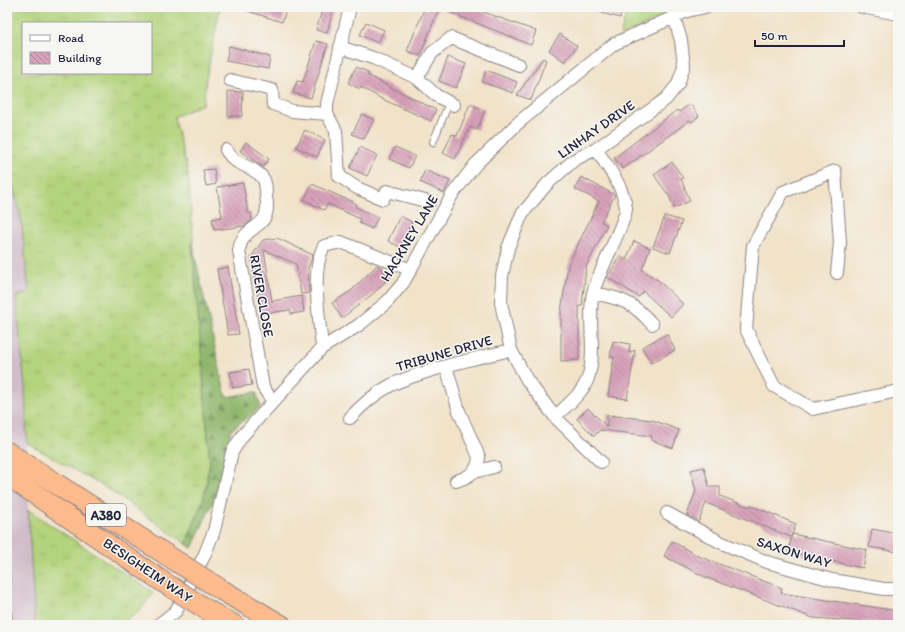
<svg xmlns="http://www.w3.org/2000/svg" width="905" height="632" viewBox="0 0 905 632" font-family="Itim,sans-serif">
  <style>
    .industrial { fill: #d1bdca }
    .grass { fill: url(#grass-tufts); stroke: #6a7a5b; fill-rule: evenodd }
    .forest { fill: url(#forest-firs); stroke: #586c53 }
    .building { fill: url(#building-back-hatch) }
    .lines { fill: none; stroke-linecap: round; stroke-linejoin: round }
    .service-casing { stroke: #8a8282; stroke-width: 8 }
    .minor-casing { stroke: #8a8282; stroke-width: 14 }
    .trunk-casing { stroke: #8a8282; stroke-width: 22 }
    .service { stroke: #fff; stroke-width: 6 }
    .minor { stroke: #fff; stroke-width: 12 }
    .trunk { stroke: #fcba8d; stroke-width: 20 }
    .rail-casing { stroke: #22223b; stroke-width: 4.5 }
    .rail { stroke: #f6f6f2; stroke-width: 3; stroke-dasharray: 9; stroke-linecap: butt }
    .trunk-bridge-casing { stroke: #8a8282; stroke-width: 22; stroke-linecap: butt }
    .trunk-bridge { stroke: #fcba8d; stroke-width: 20 }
    .labels { text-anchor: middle; stroke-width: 3; stroke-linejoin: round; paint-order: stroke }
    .shield { fill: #f6f6f2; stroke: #626272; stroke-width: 1 }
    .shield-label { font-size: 13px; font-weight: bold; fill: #22223b }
    .street-label { font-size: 14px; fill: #22223b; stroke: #f6f6f2 }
  </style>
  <defs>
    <pattern id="grass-tufts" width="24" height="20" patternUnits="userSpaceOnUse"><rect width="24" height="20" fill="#b3d37b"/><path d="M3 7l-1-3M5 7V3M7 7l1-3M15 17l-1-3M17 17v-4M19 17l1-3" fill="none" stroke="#9ab56b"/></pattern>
    <pattern id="forest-firs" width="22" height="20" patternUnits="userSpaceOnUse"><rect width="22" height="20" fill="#8eb56b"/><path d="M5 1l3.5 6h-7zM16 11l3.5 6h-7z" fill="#749359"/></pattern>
    <pattern id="building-back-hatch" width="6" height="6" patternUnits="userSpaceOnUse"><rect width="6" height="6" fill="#d8a1b9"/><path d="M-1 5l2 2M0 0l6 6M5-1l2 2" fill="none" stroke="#af8398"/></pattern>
  </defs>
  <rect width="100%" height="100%" fill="#f6f6f2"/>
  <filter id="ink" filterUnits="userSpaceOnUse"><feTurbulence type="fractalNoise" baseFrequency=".025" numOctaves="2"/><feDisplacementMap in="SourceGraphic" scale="8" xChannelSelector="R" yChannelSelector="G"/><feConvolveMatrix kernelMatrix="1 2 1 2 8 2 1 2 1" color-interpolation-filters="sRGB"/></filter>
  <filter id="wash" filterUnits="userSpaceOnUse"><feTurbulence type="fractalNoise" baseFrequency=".012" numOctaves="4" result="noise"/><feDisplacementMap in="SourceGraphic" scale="16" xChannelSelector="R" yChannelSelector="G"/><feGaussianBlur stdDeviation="0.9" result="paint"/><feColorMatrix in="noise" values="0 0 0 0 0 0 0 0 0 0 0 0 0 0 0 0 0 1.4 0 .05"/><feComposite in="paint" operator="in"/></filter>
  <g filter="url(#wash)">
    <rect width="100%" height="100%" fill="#f1e2c8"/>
    <path class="industrial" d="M7,164L21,218L29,293L16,296L25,388L28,510L35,625H7Z"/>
    <path class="grass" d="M7,7H220L206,79L203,104L174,117L188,173L210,462L204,497L186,544L110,490L27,443L25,388L16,296L29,293L21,218L7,164ZM23,23H151V73H23Z
      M628,7H685L620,36Z
      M28,510L154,593L136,614L119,625H35Z"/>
    <path class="forest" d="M192,243L226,397L256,392L261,407L231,430L216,495L192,548L186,544L204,497L210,462Z"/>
    <g id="blocks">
      <path class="building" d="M242,7H287L282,22L242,9Z
        M323,7H334L327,33L316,30Z
        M425,7H470L536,31L531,45L439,8L420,56L407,51Z
        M592,7H623L620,18L591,10Z
        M366,22L384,30L378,43L360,35Z
        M560,34L577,46L565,62L549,50Z
        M316,41L328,44L311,98L293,93L297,81L303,82Z
        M229,46L270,57L268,69L226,61Z
        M448,57L466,64L456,88L439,81Z
        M543,58L546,60L531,100L517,95Z
        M356,67L368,72L367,75L436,110L431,121L382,99L361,87L360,89L348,83Z
        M486,70L517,82L513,93L482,82Z
        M228,91L243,92L242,116H228Z
        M470,104L485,110L477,130L470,127L455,159L443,153L452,134L457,136Z
        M690,104L699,116L692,122L690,120L623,169L614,158L677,110L679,112Z
        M362,114L374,120L364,139L352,134Z
        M305,130L325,140L317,157L296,147Z
        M246,142L269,159L263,167L240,151Z
        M360,147L377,155L367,176L350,168Z
        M395,147L415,156L409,168L389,159Z
        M672,162L683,178L681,179L690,201L674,208L669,196L654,175Z
        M214,169L216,184L206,186L203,170Z
        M425,170L450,181L444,193L420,182Z
        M581,177L615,195L601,222L607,225L586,267L582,306H579V360L561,361V312L568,265L599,201L575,189Z
        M243,183L248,213H251L252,220L245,226L214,230L212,219L222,217L217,187Z
        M312,184L357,204L355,207L378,217L372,229L359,223L360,219L328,204L324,210L304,200Z
        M400,216L412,222L400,247L388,241Z
        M665,216L682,221L670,253L653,247Z
        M277,238L313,255L308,268L309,293L301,294L296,264L264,250L272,301L302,296L304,312L291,314L290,310L261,314L251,257L263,240Z
        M634,241L650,248L642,270L659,281L683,304L671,317L643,291L639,297L607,277L620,256L626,260Z
        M377,265L390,277L374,293L342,318L332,303L351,291Z
        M228,267L239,334L228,335L217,269Z
        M667,334L675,350L651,363L642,347Z
        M613,341L630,344L629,353L635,350L627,399L608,396L614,357H610Z
        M249,369L252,385L233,388L230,372Z
        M588,408L607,427V415L652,420L679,430L673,448L651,440L652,436L600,430L594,436L577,419Z
        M704,467L709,487H720V496L749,507L750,505L796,524L791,537L706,503L699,521L687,515L696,491L691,470Z
        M872,529L898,534V552L869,547Z
        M792,534L867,550L863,568L788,552Z
        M672,541L698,556L782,588L781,593L898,611V624L813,618L705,577L664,556Z"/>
    </g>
  </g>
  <g filter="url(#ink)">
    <use href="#blocks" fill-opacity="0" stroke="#8a8282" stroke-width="1"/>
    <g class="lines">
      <defs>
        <path id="service" d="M433,142L449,103"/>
        <path id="minor" d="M862,7L893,13L898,12
          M340,47L373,58L417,78
          M230,80L272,90L273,104L292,111L327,114
          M454,105L437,96L417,78L432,53L451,38L519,65
          M327,114L336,131L339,176L357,188L383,199L387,191L429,202
          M327,114V104L350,7
          M226,150C229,154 232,159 236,161C245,167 259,170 264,180C266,184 266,191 266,196C273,234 243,220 239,251L263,387L273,402
          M837,273L840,242L835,171L783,192L753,246L746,329L774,386L813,409L898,391
          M593,293C620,298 633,302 652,324
          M322,348C320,320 310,271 324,246L341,242L411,270
          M446,366L459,411L479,457C478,472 469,477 456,481
          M555,417C566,406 583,393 588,378C597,351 587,320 593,293C597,275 627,219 626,208C623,185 608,168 596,149
          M350,418C382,383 403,379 446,366C467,360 489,355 511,350
          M601,462L555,417L527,380L511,350L501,303L502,276L508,248L522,214L547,184L574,160L596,149L666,99L678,84L684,66L681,40L674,17
          M474,472L494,467
          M667,513L720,542L767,562L832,580L884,589H898
          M158,625L176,611L204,556L214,531L232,452L242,436L322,348L359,325L387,302L403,283L452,195L475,165L518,123L614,44L687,11L705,7"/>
        <path id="trunk" d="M7,452L179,563
          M7,475L163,582
          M225,592L281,625
          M209,611L234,625"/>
      </defs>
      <use href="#service" class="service-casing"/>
      <use href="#minor" class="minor-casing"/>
      <use href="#trunk" class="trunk-casing"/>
      <use href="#service" class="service"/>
      <use href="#minor" class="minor"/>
      <use href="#trunk" class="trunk"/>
      <defs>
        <path id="rail" d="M7,549L10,625"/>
      </defs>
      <use href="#rail" class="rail-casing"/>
      <use href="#rail" class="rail"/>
      <defs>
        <path id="trunk-bridge" d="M179,563L225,592
          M163,582L209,611"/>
      </defs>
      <use href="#trunk-bridge" class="trunk-bridge-casing"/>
      <use href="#trunk-bridge" class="trunk-bridge"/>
    </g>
  </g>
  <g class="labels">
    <rect class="shield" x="86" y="504" width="40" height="22" rx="3"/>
    <g class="shield-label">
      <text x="106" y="520">A380</text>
    </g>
    <g class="street-label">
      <text transform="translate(596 129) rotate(-35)" y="5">LINHAY DRIVE</text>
      <text transform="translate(409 238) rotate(-59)" y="5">HACKNEY LANE</text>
      <text transform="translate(262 296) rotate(80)" y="5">RIVER CLOSE</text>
      <text transform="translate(444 353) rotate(-16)" y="5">TRIBUNE DRIVE</text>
      <text transform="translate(794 552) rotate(17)" y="5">SAXON WAY</text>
      <text transform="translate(148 570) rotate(34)" y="5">BESIGHEIM WAY</text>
    </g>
  </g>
  <rect width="905" height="632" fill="none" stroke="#f6f6f2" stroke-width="24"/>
  <rect x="22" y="22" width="130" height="52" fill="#f6f6f2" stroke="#a1a1a9"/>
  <rect x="30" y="35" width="20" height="6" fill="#ffffff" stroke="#a1a1a9"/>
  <text x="58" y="42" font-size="12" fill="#22223b">Road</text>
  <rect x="30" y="52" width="20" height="12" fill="url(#building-back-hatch)" stroke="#a1a1a9"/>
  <text x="58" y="62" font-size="12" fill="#22223b">Building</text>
  <path d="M755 40v6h89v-6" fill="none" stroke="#22223b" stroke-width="2"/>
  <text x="761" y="40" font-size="12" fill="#22223b" stroke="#f6f6f2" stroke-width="3" paint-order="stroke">50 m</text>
</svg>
